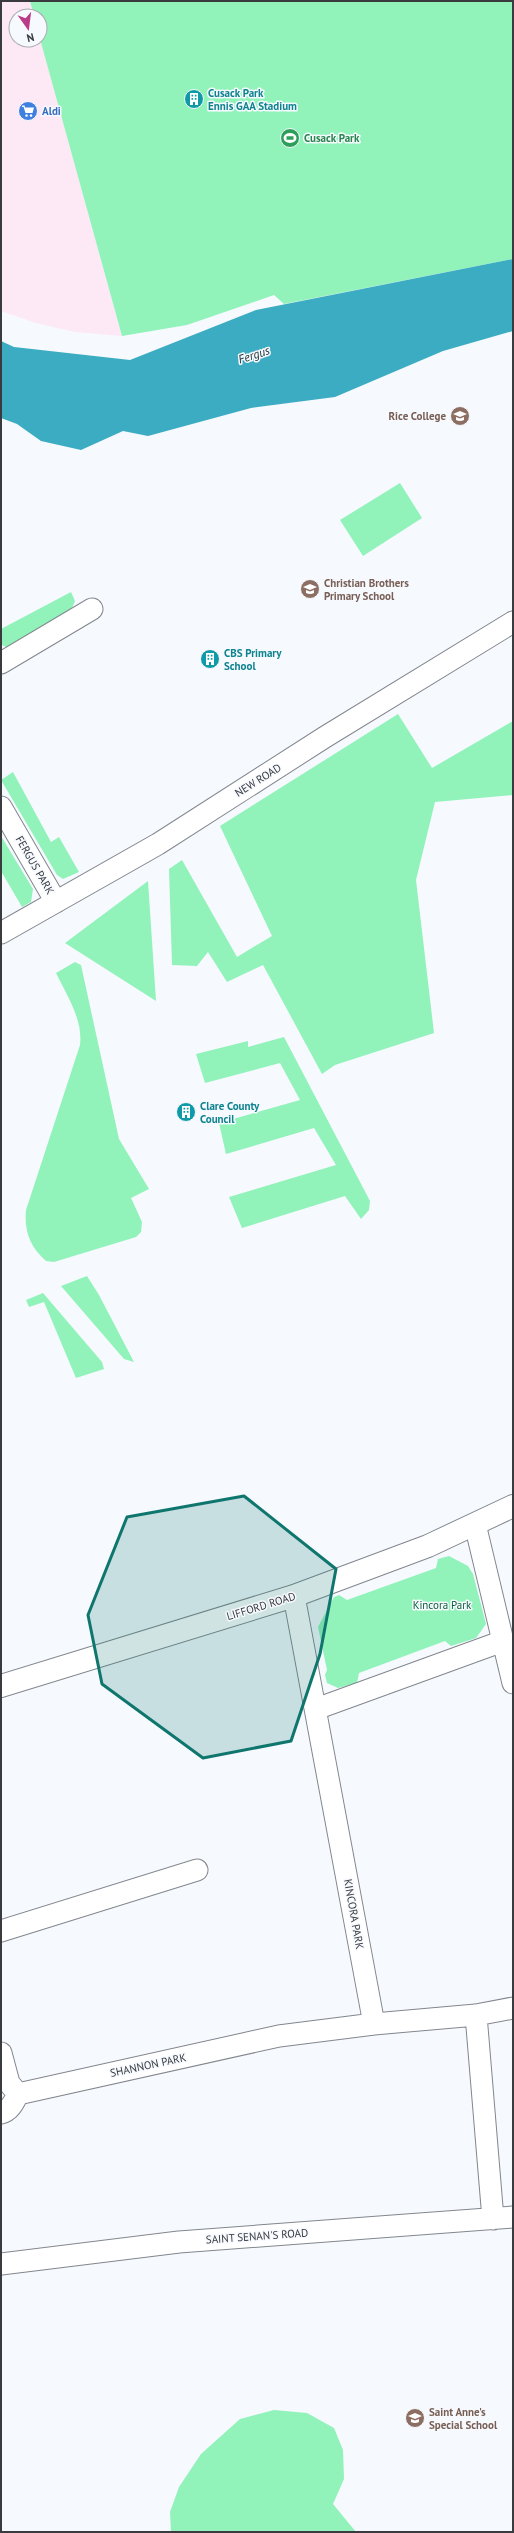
<svg xmlns="http://www.w3.org/2000/svg" width="514" height="2533" viewBox="0 0 514 2533" font-family="'PT Sans',sans-serif">
  <style>
    .commercial { fill: #fde8f6 }
    .green { fill: #91f3ba }
    .water { fill: #3bacc1 }
    .lines { fill: none; stroke-linecap: round; stroke-linejoin: round }
    .minor-casing { stroke: #82878e; stroke-width: 23 }
    .major-casing { stroke: #82878e; stroke-width: 24 }
    .minor { stroke: #fff; stroke-width: 21 }
    .major { stroke: #fff; stroke-width: 22 }
    .marked { fill: #0f766e; fill-opacity: 0.2; stroke: #0f766e; stroke-width: 3; stroke-linejoin: round }
    .labels { text-anchor: middle; stroke-width: 3; stroke-linejoin: round; paint-order: stroke }
    .culture-label { font-size: 11px; font-weight: bold; fill: #0d838f; stroke: #f6f9fe; text-anchor: start }
    .shop-label { font-size: 11px; font-weight: bold; fill: #366cbe; stroke: #f6f9fe; text-anchor: start }
    .leisure-label { font-size: 11px; font-weight: bold; fill: #27864d; stroke: #f6f9fe; text-anchor: start }
    .education-label { font-size: 11px; font-weight: bold; fill: #785e54; stroke: #f6f9fe; text-anchor: start }
    .street-label { font-size: 11px; fill: #393b3f; stroke: #f6f9fe }
    .park-label { font-size: 11px; fill: #0c5d38; stroke: #f6f9fe }
    .water-label { font-size: 12px; font-style: italic; fill: #152e33; stroke: #f6f9fe }
  </style>
  <rect width="100%" height="100%" fill="#f6f9fe"/>
  <path class="commercial" d="M1,1H30L34,16H16V40L40,39L122,336L75,332L36,323L1,311Z"/>
  <path class="green" d="M30,1H513V259L284,304L274,295L187,325L122,336L40,39V16H34Z
    M400,483L422,518L363,556L340,520Z
    M71,592L75,601L70,613L8,648L2,645L1,629Z
    M398,714L432,768L513,721V795L435,802L416,880L434,1033L335,1065L322,1074L263,965L227,982L208,952L197,966L172,965L169,869L182,860L237,957L272,936L220,826Z
    M13,772L51,842L59,837L79,872L63,879L57,875L1,780Z
    M1,836L33,889L31,902L22,907L1,871Z
    M148,881L156,1001L65,943Z
    M75,962L81,965L119,1139L149,1189L131,1198L142,1222L141,1232L136,1237L54,1262L46,1261C30,1247 24,1231 26,1210L80,1045C83,1019 67,996 56,973Z
    M284,1037L370,1201L369,1210L361,1219L345,1196L242,1228L229,1197L336,1165L314,1128L226,1154L219,1123L300,1100L280,1063L205,1083L196,1054L248,1041V1047Z
    M87,1276L99,1295L134,1362L124,1359L61,1286Z
    M43,1293L102,1362L104,1369L76,1378L44,1302L29,1307L26,1300Z
    M449,1556L468,1566L473,1574L486,1624L476,1638L451,1646L445,1641L359,1673L357,1683L338,1688L327,1683L325,1675L327,1670L318,1627L334,1597L339,1595L347,1600L436,1568L438,1559Z
    M274,2410L307,2413L334,2428L343,2450L344,2479L333,2504L356,2532H171L170,2512L179,2487L201,2454L240,2419Z"/>
  <path class="water" d="M513,259V331L443,351L335,397L251,408L148,436L123,431L81,450L41,441L17,424L1,418V341L14,347L130,360L256,310Z"/>
  <g class="lines">
    <defs>
      <path id="minor" d="M1,663L92,609
        M1,807L56,902
        M1,933L158,844L325,737L513,622
        M475,1524L513,1683
        M294,1596L374,2024
        M316,1709L503,1641
        M1,1931L197,1870
        M476,2015L493,2219
        M1,2053L9,2083L18,2094
        M1,2113C10,2111 14,2102 18,2094L279,2036L374,2024L476,2015L513,2008
        M1,2264L179,2242L513,2217"/>
      <path id="major" d="M1,1686L294,1596L428,1546L513,1506"/>
    </defs>
    <use href="#minor" class="minor-casing"/>
    <use href="#major" class="major-casing"/>
    <use href="#minor" class="minor"/>
    <use href="#major" class="major"/>
  </g>
  <path class="marked" d="M244,1496L336,1569L320,1654L291,1741L203,1758L102,1684L88,1615L127,1517Z"/>
  <defs>
    <symbol id="building-disc" viewBox="-11 -11 22 22"><circle r="9.5" fill="#0f9aa8" stroke="#f6f9fe"/><path d="M-4-6H4V6H1V3H-1V6H-4ZM-2.5-4.3h1.7v1.8h-1.7ZM.8-4.3h1.7v1.8H.8ZM-2.5-1h1.7V.8h-1.7ZM.8-1h1.7V.8H.8Z" fill="#fff"/></symbol>
    <symbol id="supermarket-disc" viewBox="-11 -11 22 22"><circle r="9.5" fill="#3f7fe0" stroke="#f6f9fe"/><path d="M-6-5.5h2.5l.6 2H6L4.5 2H-2.5L-4.4-4H-6ZM-1.5 3.2a1.3 1.3 0 1 0 .1 0ZM3 3.2a1.3 1.3 0 1 0 .1 0Z" fill="#fff"/></symbol>
    <symbol id="stadium-disc" viewBox="-11 -11 22 22"><circle r="9.5" fill="#2e9e5b" stroke="#f6f9fe"/><path d="M0-5a6.5 5 0 1 0 0 10a6.5 5 0 1 0 0-10ZM-3.5-1.8h7v3.6h-7Z" fill="#fff"/></symbol>
    <symbol id="school-disc" viewBox="-11 -11 22 22"><circle r="9.5" fill="#8d6e63" stroke="#f6f9fe"/><path d="M0-5L7-2L0 1L-7-2ZM-4 1L0 2.5L4 1V4Q0 6-4 4Z" fill="#fff"/></symbol>
  </defs>
  <g fill-rule="evenodd">
    <use href="#building-disc" x="183" y="88" width="22" height="22"/>
    <use href="#supermarket-disc" x="17" y="100" width="22" height="22"/>
    <use href="#stadium-disc" x="279" y="127" width="22" height="22"/>
    <use href="#school-disc" x="449" y="405" width="22" height="22"/>
    <use href="#school-disc" x="299" y="578" width="22" height="22"/>
    <use href="#building-disc" x="199" y="648" width="22" height="22"/>
    <use href="#building-disc" x="175" y="1101" width="22" height="22"/>
    <use href="#school-disc" x="404" y="2407" width="22" height="22"/>
  </g>
  <g class="labels">
    <g class="culture-label">
      <text x="208" y="97">Cusack Park<tspan x="208" dy="13">Ennis GAA Stadium</tspan></text>
      <text x="224" y="657">CBS Primary<tspan x="224" dy="13">School</tspan></text>
      <text x="200" y="1110">Clare County<tspan x="200" dy="13">Council</tspan></text>
    </g>
    <g class="shop-label">
      <text x="42" y="115">Aldi</text>
    </g>
    <g class="leisure-label">
      <text x="304" y="142">Cusack Park</text>
    </g>
    <g class="education-label">
      <text x="446" y="420" text-anchor="end">Rice College</text>
      <text x="324" y="587">Christian Brothers<tspan x="324" dy="13">Primary School</tspan></text>
      <text x="429" y="2416">Saint Anne's<tspan x="429" dy="13">Special School</tspan></text>
    </g>
    <g class="street-label">
      <text transform="translate(258 780) rotate(-32)" y="4">NEW ROAD</text>
      <text transform="translate(35 865) rotate(60)" y="4">FERGUS PARK</text>
      <text transform="translate(261 1606) rotate(-17)" y="4">LIFFORD ROAD</text>
      <text transform="translate(354 1914) rotate(80)" y="4">KINCORA PARK</text>
      <text transform="translate(148 2065) rotate(-12)" y="4">SHANNON PARK</text>
      <text transform="translate(257 2236) rotate(-4)" y="4">SAINT SENAN'S ROAD</text>
    </g>
    <g class="park-label">
      <text x="442" y="1609">Kincora Park</text>
    </g>
    <g class="water-label">
      <text transform="translate(254 355) rotate(-18)" y="4">Fergus</text>
    </g>
  </g>
  <rect width="514" height="2533" fill="none" stroke="#393b3f" stroke-width="4"/>
  <g transform="translate(28 28) rotate(166)"><circle r="19" fill="#f6f9fe" stroke="#aaadb2"/>
  <path d="M0-3L7 15L0 10L-7 15Z" fill="#ba3b86"/>
  <text y="-6" font-size="11" font-weight="bold" text-anchor="middle" fill="#393b3f">N</text>
  </g>
</svg>
